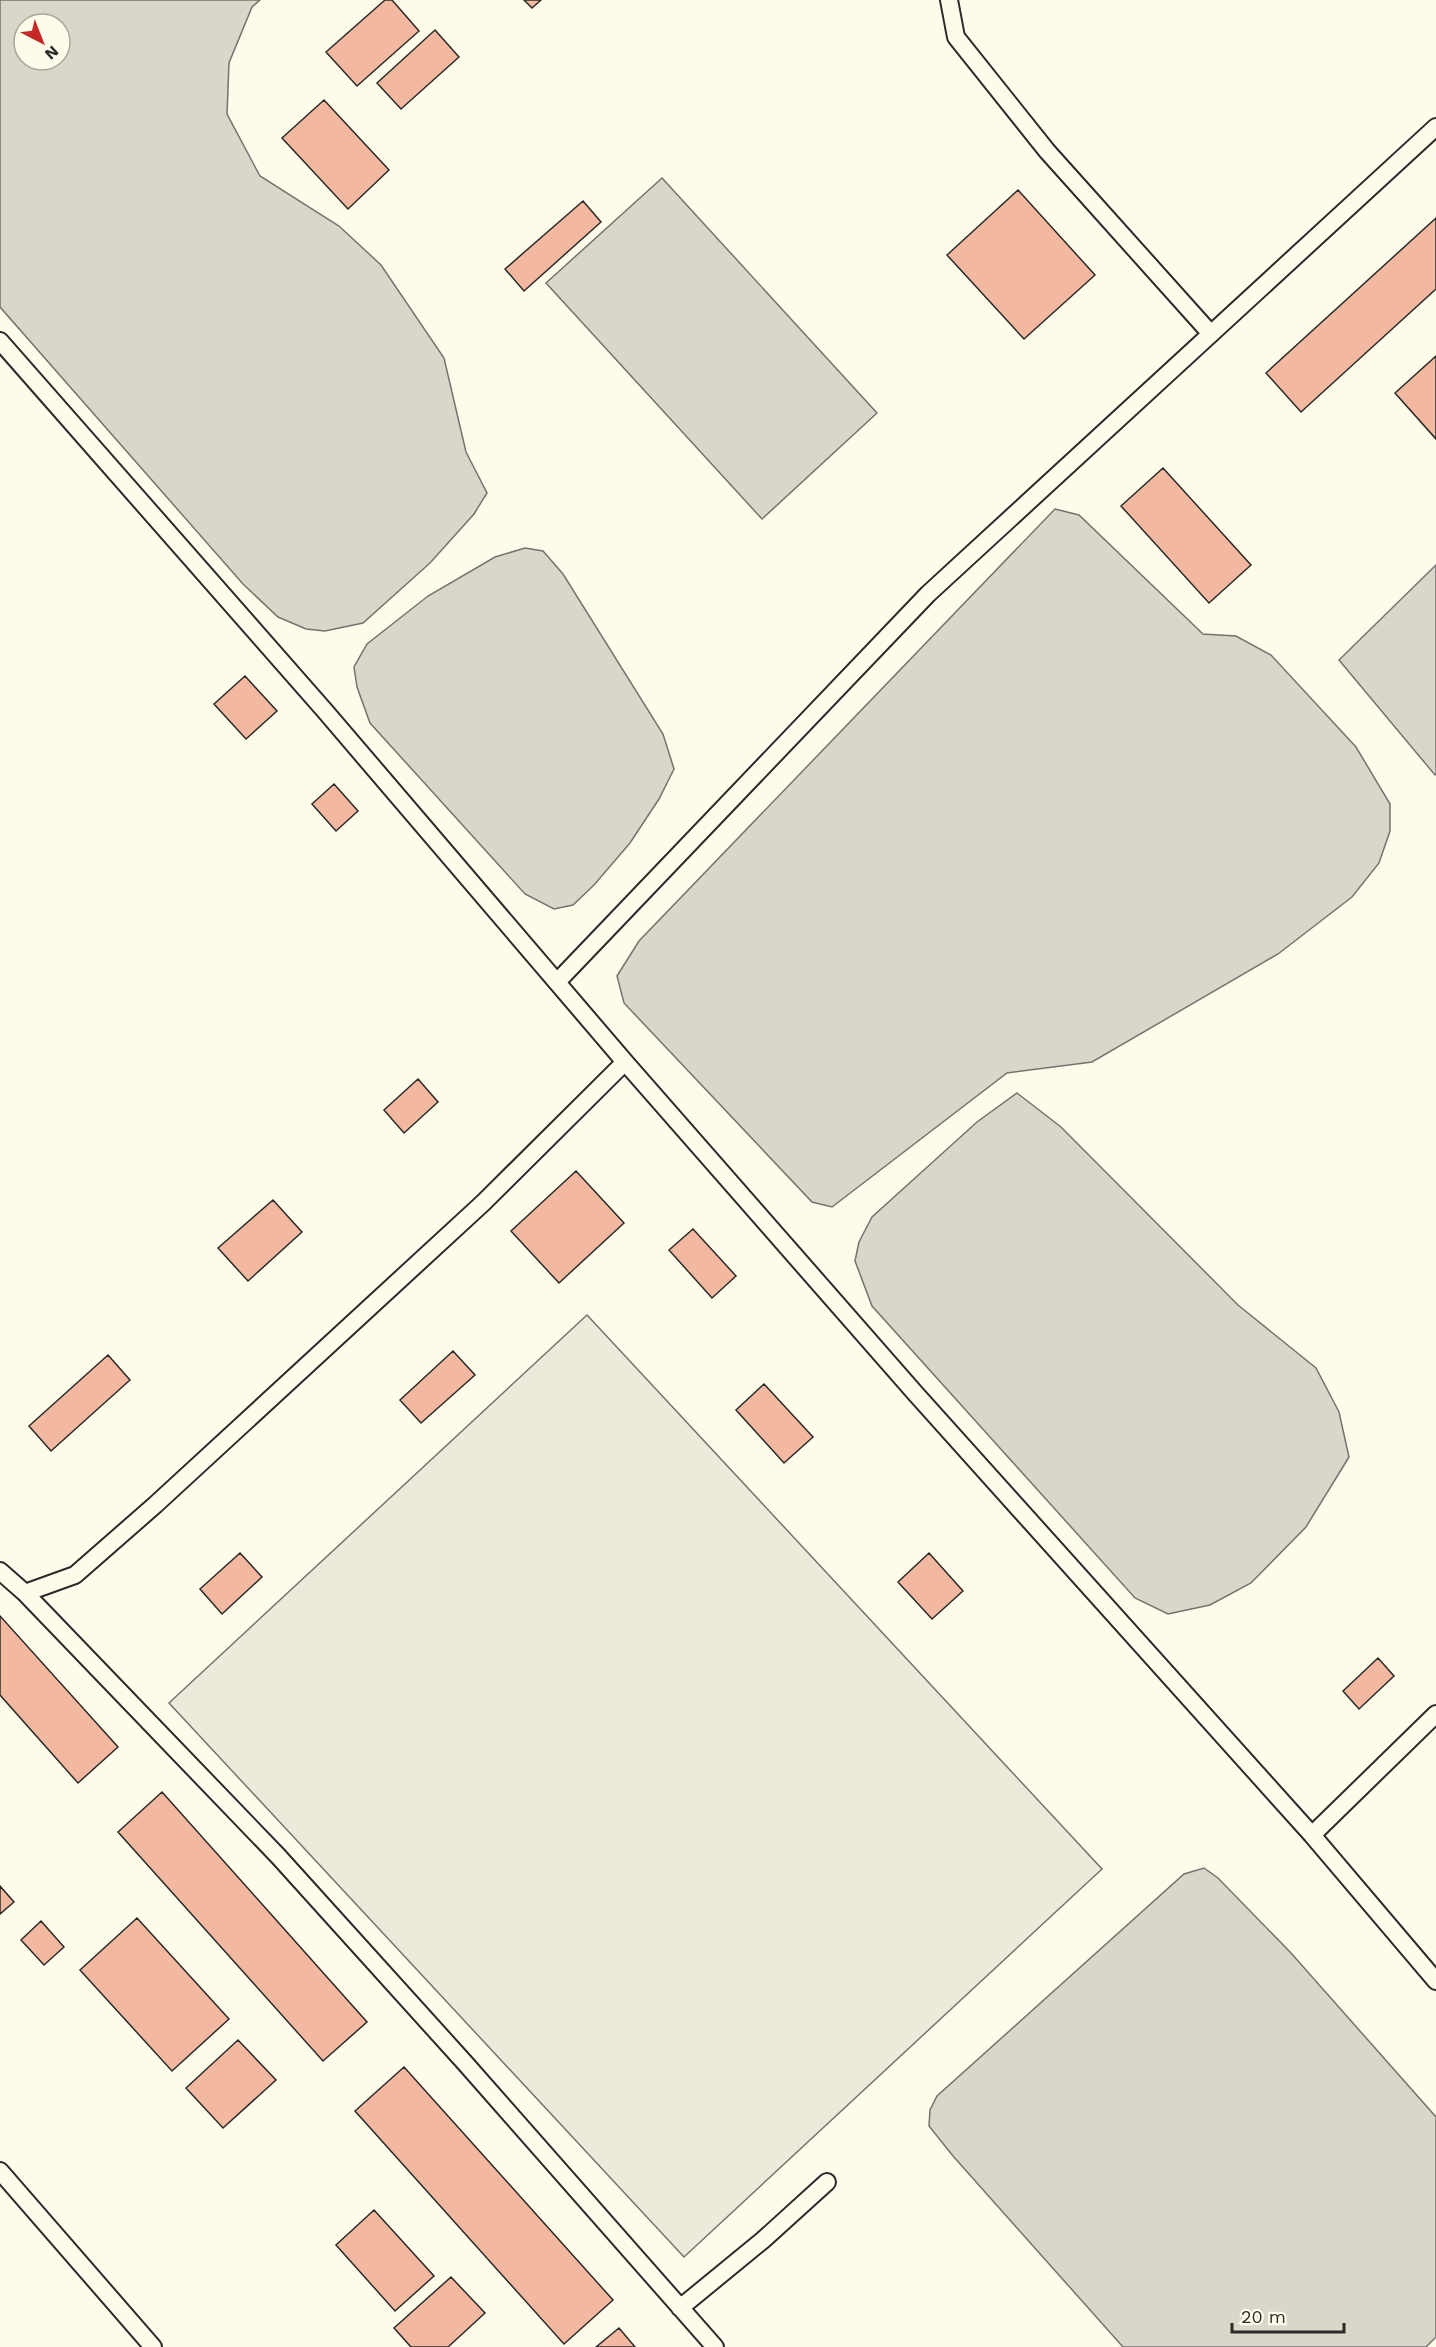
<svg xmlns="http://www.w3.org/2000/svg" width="1436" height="2347" viewBox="0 0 1436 2347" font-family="'Work Sans',sans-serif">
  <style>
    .green { fill: #ecebdb; stroke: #74746e; stroke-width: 1.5 }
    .water { fill: #d8d7c9; stroke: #74746e; stroke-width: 1.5; fill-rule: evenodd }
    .building { fill: #f2b8a0; stroke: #2b2b2b; stroke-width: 1.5 }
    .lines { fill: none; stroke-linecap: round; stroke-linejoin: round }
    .service-casing { stroke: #2b2b2b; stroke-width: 20 }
    .service { stroke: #fdfbea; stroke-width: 16 }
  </style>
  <rect width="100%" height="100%" fill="#fdfbea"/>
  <path class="green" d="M587,1315L1102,1869L684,2257L169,1703Z"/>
  <path class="water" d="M0,0H260L252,7L229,63L227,114L260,176L339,226L381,265L444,358L466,452L487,493L474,514L430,563L363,623L325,631L306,629L278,617L243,584L0,307ZM24,24H60V60H24Z
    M662,178L877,413L762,519L546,283Z
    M1055,509L1079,515L1203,634L1236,636L1271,655L1356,747L1390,804V831L1379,863L1352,897L1278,954L1092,1062L1007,1073L832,1207L812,1202L624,1003L617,976L639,941Z
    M525,548L543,551L563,574L663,734L674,769L659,799L630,843L594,885L573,905L554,909L525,894L370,723L357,687L354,667L367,644L428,596L495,557Z
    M1436,565V774L1435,775L1339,660Z
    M1017,1093L1061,1127L1238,1305L1316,1368L1339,1412L1349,1457L1306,1527L1251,1583L1210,1605L1168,1614L1135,1598L872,1306L855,1261L859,1242L872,1217L977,1122Z
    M1204,1868L1218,1878L1291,1953L1436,2117V2337L1426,2347H1123L953,2156L929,2126L930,2110L937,2096L1184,1874Z"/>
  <path class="building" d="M385,0H392L419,31L357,86L326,52Z
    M524,0H541L532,8Z
    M435,30L459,57L401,109L377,83Z
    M324,100L389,170L348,209L282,138Z
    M1018,190L1095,275L1024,339L947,255Z
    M583,201L601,222L524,291L505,269Z
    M1436,218V289L1301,412L1266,373Z
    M1436,356V439L1395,393Z
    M1163,468L1251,565L1209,603L1121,506Z
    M245,676L277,711L246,739L214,704Z
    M334,784L358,811L336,831L312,804Z
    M418,1079L438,1102L404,1133L384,1110Z
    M576,1171L624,1223L559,1283L511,1231Z
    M273,1200L302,1232L248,1281L218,1248Z
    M693,1229L736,1276L712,1298L669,1250Z
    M453,1351L475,1375L421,1423L400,1400Z
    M108,1355L130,1380L51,1451L29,1426Z
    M764,1384L813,1437L784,1463L736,1410Z
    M240,1553L262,1577L222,1614L200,1589Z
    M929,1553L963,1591L932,1619L898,1582Z
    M0,1616L118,1747L78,1783L0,1695Z
    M1378,1658L1394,1676L1359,1709L1343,1691Z
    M162,1792L367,2022L323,2061L118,1832Z
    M0,1886L14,1902L0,1914Z
    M137,1918L229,2019L172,2071L80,1970Z
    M41,1921L64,1947L44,1965L21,1940Z
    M238,2040L276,2080L223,2128L186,2088Z
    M404,2067L613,2300L564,2344L355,2111Z
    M374,2210L434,2276L395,2311L336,2245Z
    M451,2277L485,2313L448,2347H411L394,2328Z
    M619,2328L635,2347H596Z"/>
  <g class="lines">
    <defs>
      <path id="service" d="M949,0L956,37L1047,151L1211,334
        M0,341L325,711L625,1062L915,1393L1312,1835L1436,1981
        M557,982L928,594L1436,127
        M0,1571L25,1593L75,1575L155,1505L483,1203L625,1062
        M25,1593L278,1856L465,2063L715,2347
        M1312,1835L1436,1714
        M0,2171L153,2347
        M680,2308L763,2240L827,2182"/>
    </defs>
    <use href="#service" class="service-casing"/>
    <use href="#service" class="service"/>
  </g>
  <g transform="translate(42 42) rotate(138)"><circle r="28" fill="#fdfbea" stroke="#a9a89e" stroke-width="1.5"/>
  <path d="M0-4.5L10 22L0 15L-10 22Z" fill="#c62828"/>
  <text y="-9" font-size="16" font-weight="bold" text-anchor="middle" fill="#2b2b2b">N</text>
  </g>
  <path d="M1232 2323v9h112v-9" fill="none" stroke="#2b2b2b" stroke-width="3"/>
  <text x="1241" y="2323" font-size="18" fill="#2b2b2b" stroke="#fdfbea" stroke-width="4.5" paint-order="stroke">20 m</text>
</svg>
